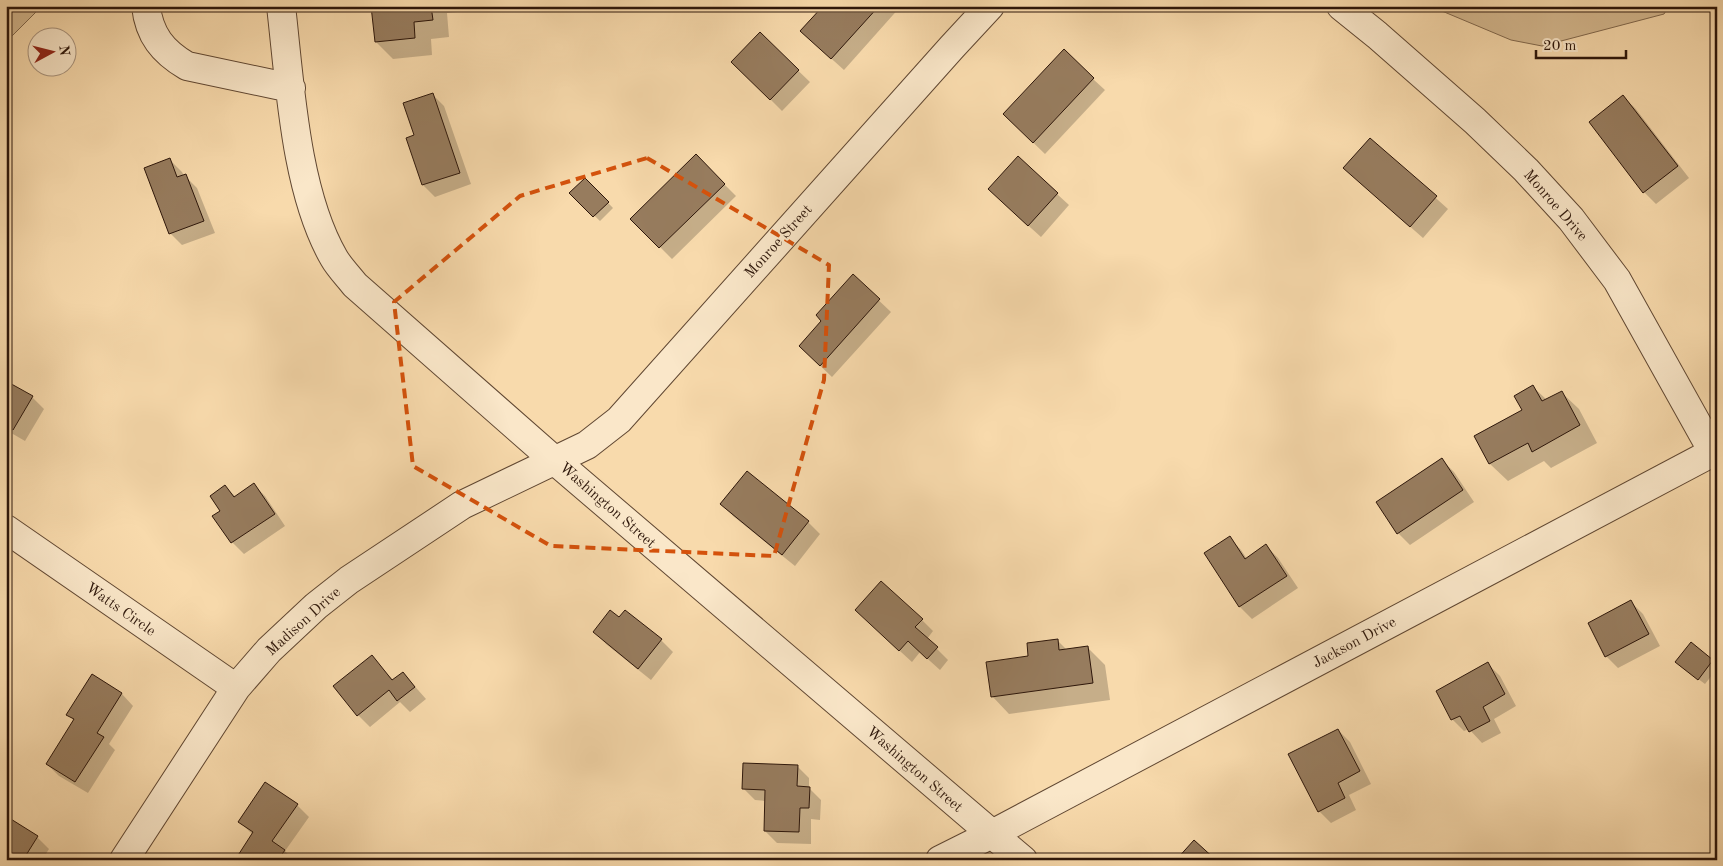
<svg xmlns="http://www.w3.org/2000/svg" width="1723" height="866" viewBox="0 0 1723 866" font-family="'Old Standard TT',serif">
  <style>
    .green { fill: #d5b990; stroke: #81684d }
    .shadow { fill: #0003 }
    .building { fill: #977c5e; stroke: #2d160a }
    .lines { fill: none; stroke-linecap: round; stroke-linejoin: round }
    .minor-casing { stroke: #604732; stroke-width: 30 }
    .minor { stroke: #fae7c9; stroke-width: 28 }
    .marked { fill: none; stroke: #d5520c; stroke-width: 4; stroke-dasharray: 10 6; stroke-linejoin: round }
    .labels { text-anchor: middle; stroke-width: 4; stroke-linejoin: round; paint-order: stroke }
    .street-label { font-size: 15px; fill: #2d160a; stroke: #fae7c9 }
  </style>
  <rect width="100%" height="100%" fill="#f8daac"/>
  <filter id="stains"><feTurbulence type="fractalNoise" baseFrequency=".004" numOctaves="4"/><feColorMatrix values="0 0 0 0 .2 0 0 0 0 .09 0 0 0 0 .02 0 0 0 .5 -.17"/></filter>
  <radialGradient id="worn" r=".72"><stop offset=".6" stop-color="#630" stop-opacity="0"/><stop offset="1" stop-color="#630" stop-opacity=".3"/></radialGradient>
  <path class="green" d="M6,6H42L6,42Z
    M1430,6H1669L1664,14L1542,46L1511,40Z"/>
  <path class="shadow" d="M373,6H467V11L447,13L449,37L431,39L432,55L393,59L376,42Z
    M824,6H901L844,70L814,43Z
    M760,34L810,82L782,111L733,62Z
    M1093,79L1105,90L1045,154L1016,126Z
    M432,94L444,106L471,184L435,197L423,185L415,136Z
    M1623,97L1635,108L1689,178L1656,204L1644,192Z
    M1370,139L1448,209L1423,238L1357,180Z
    M696,156L736,196L672,259L632,219Z
    M170,160L182,172L184,176H185L197,188L215,233L182,245L170,233Z
    M585,179L613,208L600,221L571,193Z
    M1057,194L1069,205L1041,237L1001,201Z
    M853,276L891,312L832,377L812,358L823,321Z
    M6,382L32,397L44,409L25,441L6,430Z
    M1533,387L1547,400L1561,392L1579,409L1597,443L1551,468L1544,461L1508,481L1490,464L1475,436L1523,410Z
    M1442,460L1454,472L1474,502L1410,545L1398,533L1378,502Z
    M747,472L808,522L820,534L795,566L733,516L722,504Z
    M254,485L265,496L285,526L244,554L232,542L214,516L222,511L225,487L236,497Z
    M1230,538L1241,550L1247,559L1266,546L1278,558L1298,588L1252,619L1240,607L1206,554Z
    M1631,602L1643,614L1660,646L1618,668L1606,656Z
    M619,619L661,640L673,652L651,680L606,644L595,632Z
    M922,620L933,631L927,639L948,660L940,670L920,652L912,662L868,622Z
    M1057,640L1067,650L1087,647L1105,665L1110,700L1009,714L992,696L1030,657Z
    M1691,644L1717,665V669L1705,684L1682,667Z
    M372,657L394,681L403,673L426,699L410,712L400,702L370,727L358,715L335,686Z
    M1488,664L1500,676L1516,706L1494,719L1501,733L1482,743L1469,729L1464,731L1452,719Z
    M92,675L122,694L133,706L109,744L115,750L88,793L59,776L47,764L74,721L68,714Z
    M1338,730L1350,742L1371,784L1349,795L1356,810L1331,823L1319,811Z
    M797,766L809,778V788L821,800L820,820L811,819V844L777,843L765,831L766,801L755,800L744,789Z
    M297,805L309,817L285,851L293,860L236,859L252,834L240,822Z
    M7,817L37,837L49,849L42,860H6Z"/>
  <path class="building" d="M371,6H431L433,20L414,22L415,38L375,42Z
    M823,6H879L831,59L800,31Z
    M760,32L799,70L770,100L731,62Z
    M1064,49L1094,78L1033,143L1003,114Z
    M433,93L460,173L422,185L406,138L414,135L403,103Z
    M1623,95L1678,166L1643,193L1589,122Z
    M1370,138L1437,196L1410,227L1343,168Z
    M696,154L725,184L659,248L630,219Z
    M1018,156L1058,193L1028,226L988,189Z
    M170,158L177,177L186,174L204,221L169,234L144,168Z
    M585,178L609,202L593,217L569,193Z
    M853,274L880,299L820,366L799,346L821,321L816,315Z
    M6,381L33,396L13,430L6,426Z
    M1533,385L1542,401L1562,391L1580,425L1532,452L1528,443L1489,464L1474,436L1522,410L1514,396Z
    M1442,458L1463,490L1397,534L1376,502Z
    M747,471L809,521L782,555L720,504Z
    M254,483L275,514L231,543L212,516L220,511L210,496L225,485L234,497Z
    M1230,536L1245,559L1266,544L1287,576L1239,607L1204,553Z
    M881,581L923,619L915,627L938,647L927,659L908,641L899,651L855,610Z
    M1631,600L1649,634L1605,657L1588,623Z
    M610,610L619,617L625,610L662,639L638,669L593,632Z
    M1058,639L1059,650L1088,646L1093,683L991,697L986,662L1028,656L1027,643Z
    M1691,642L1713,660L1698,680L1675,662Z
    M372,655L392,680L403,672L415,687L397,701L389,690L357,716L333,686Z
    M1488,662L1505,694L1483,707L1490,721L1469,732L1460,716L1451,720L1436,691Z
    M92,674L122,693L97,733L104,737L75,782L46,764L74,719L66,715Z
    M1338,729L1360,771L1338,783L1345,798L1318,812L1288,754Z
    M743,763L798,765L797,786L810,787L809,808H800L799,832L764,831L765,790L742,789Z
    M265,782L298,804L272,841L285,850L278,860H235L253,832L238,822Z
    M6,816L38,836L23,860H6Z
    M1194,840L1216,860H1176Z"/>
  <g class="lines">
    <defs>
      <path id="minor" d="M146,6C149,35 163,52 187,66L291,88
        M281,6C290,83 295,191 334,258C339,267 348,276 355,285L554,460L992,834L1023,860
        M1341,6L1377,35L1475,121L1526,170L1571,219L1617,280L1713,452
        M6,529L236,688
        M124,860L236,688L269,650L316,606L349,580L462,505L587,445L619,420L952,47L990,6
        M940,860L992,834L1717,450"/>
    </defs>
    <use href="#minor" class="minor-casing"/>
    <use href="#minor" class="minor"/>
  </g>
  <path class="marked" d="M647,158L829,265L824,380L774,556L551,546L413,466L394,302L520,196Z"/>
  <g class="labels">
    <g class="street-label">
      <text transform="translate(1556 205) rotate(49)" y="5">Monroe Drive</text>
      <text transform="translate(778 241) rotate(-48)" y="5">Monroe Street</text>
      <text transform="translate(608 505) rotate(41)" y="5">Washington Street</text>
      <text transform="translate(121 609) rotate(35)" y="5">Watts Circle</text>
      <text transform="translate(303 621) rotate(-42)" y="5">Madison Drive</text>
      <text transform="translate(1354 642) rotate(-28)" y="5">Jackson Drive</text>
      <text transform="translate(915 769) rotate(41)" y="5">Washington Street</text>
    </g>
  </g>
  <rect width="1723" height="866" fill="none" stroke="#f8daac" stroke-width="25"/>
  <rect x="8" y="8" width="1708" height="851" fill="none" stroke="#2d160a" stroke-width="2.5"/>
  <rect x="12" y="12" width="1698" height="841" fill="none" stroke="#2d160a"/>
  <g transform="translate(52 52) rotate(83)"><circle r="24" fill="#fae7c9" stroke="#a8937d"/>
  <path d="M0-4L9 19L0 12L-9 19Z" fill="#8f2418"/>
  <text y="-8" font-size="14" font-weight="bold" text-anchor="middle" fill="#2d160a">N</text>
  </g>
  <path d="M1536 50v8h90v-8" fill="none" stroke="#2d160a" stroke-width="2.5"/>
  <text x="1543" y="50" font-size="15" fill="#2d160a" stroke="#fae7c9" stroke-width="4" paint-order="stroke">20 m</text>
  <rect width="100%" height="100%" filter="url(#stains)"/>
  <rect width="100%" height="100%" fill="url(#worn)"/>
</svg>
